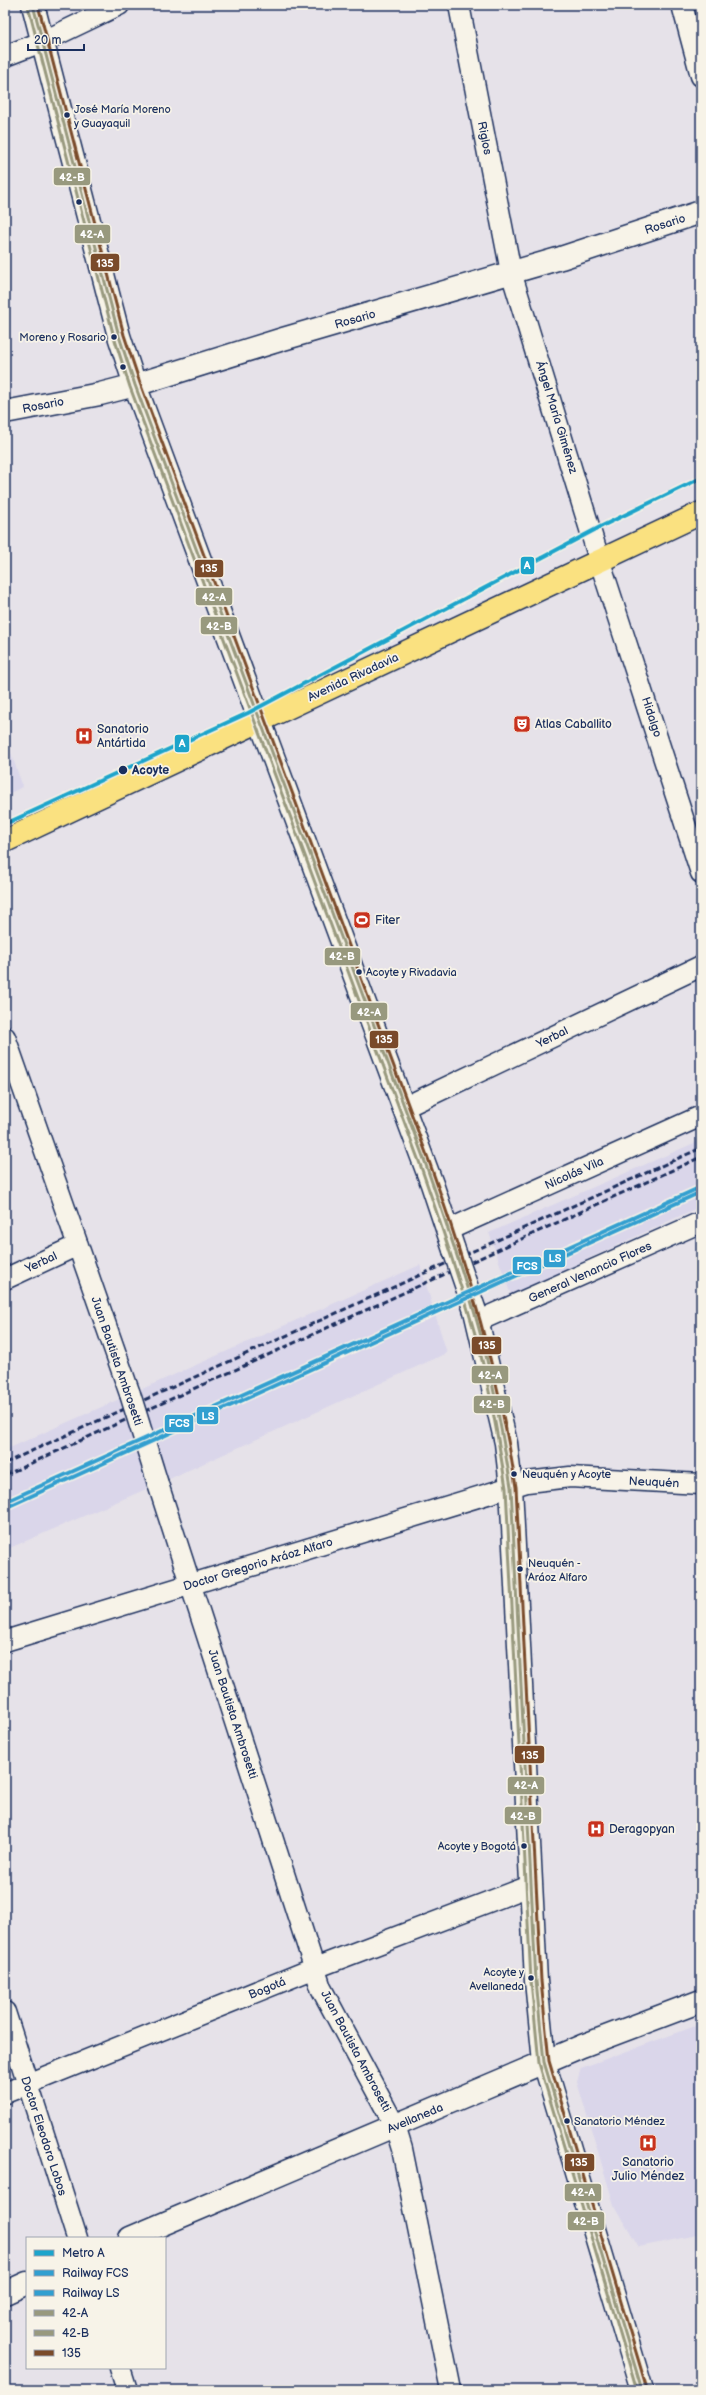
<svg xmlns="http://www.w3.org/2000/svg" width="706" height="2395" viewBox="0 0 706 2395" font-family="'Balsamiq Sans',sans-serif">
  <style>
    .built { fill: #dad6ea }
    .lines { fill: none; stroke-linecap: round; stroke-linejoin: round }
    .street-casing { stroke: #1b2f5e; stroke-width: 23 }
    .secondary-casing { stroke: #1b2f5e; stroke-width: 25 }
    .primary-casing { stroke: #1b2f5e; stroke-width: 25 }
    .street { stroke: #f7f3e8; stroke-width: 20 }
    .secondary { stroke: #f7f3e8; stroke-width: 22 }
    .primary { stroke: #fae180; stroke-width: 22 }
    .rail { stroke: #1b2f5e; stroke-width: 3; stroke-dasharray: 6 3; stroke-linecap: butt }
    .street-bridge-casing { stroke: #1b2f5e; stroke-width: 23; stroke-linecap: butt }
    .secondary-bridge-casing { stroke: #1b2f5e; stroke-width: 25; stroke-linecap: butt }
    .street-bridge { stroke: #f7f3e8; stroke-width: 20 }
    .secondary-bridge { stroke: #f7f3e8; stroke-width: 22 }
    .bus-1-casing { stroke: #f7f3e8; stroke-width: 6 }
    .bus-2-casing { stroke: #f7f3e8; stroke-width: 6 }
    .bus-3-casing { stroke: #f7f3e8; stroke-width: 6 }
    .bus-1 { stroke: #98997e; stroke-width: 3 }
    .bus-2 { stroke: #98997e; stroke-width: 3 }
    .bus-3 { stroke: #7a4b2a; stroke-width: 3 }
    .rail-1-casing { stroke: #f7f3e8; stroke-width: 7 }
    .rail-2-casing { stroke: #f7f3e8; stroke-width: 7 }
    .rail-1 { stroke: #319fd0; stroke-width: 4 }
    .rail-2 { stroke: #319fd0; stroke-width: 4 }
    .metro-1-casing { stroke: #f7f3e8; stroke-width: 7 }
    .metro-1 { stroke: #1ca4cb; stroke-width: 4 }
    .bus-dot { fill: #1b2f5e; stroke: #f7f3e8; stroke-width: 1.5 }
    .labels { text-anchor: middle; stroke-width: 3.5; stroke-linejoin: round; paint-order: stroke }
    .bus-label { font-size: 11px; fill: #1b2f5e; stroke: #f7f3e8; text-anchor: start }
    .street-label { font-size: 12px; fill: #1b2f5e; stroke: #f7f3e8 }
    .poi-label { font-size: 12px; fill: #1b2f5e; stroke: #f7f3e8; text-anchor: start }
    .stop-label { font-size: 12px; font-weight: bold; fill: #1b2f5e; stroke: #f7f3e8; text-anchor: start }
    .line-badge { stroke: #f7f3e8; stroke-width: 1.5 }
    .badge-label { font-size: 11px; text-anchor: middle; font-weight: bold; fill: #fff }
  </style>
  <rect width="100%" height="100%" fill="#e6e2e9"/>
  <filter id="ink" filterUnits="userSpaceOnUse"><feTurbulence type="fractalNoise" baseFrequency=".025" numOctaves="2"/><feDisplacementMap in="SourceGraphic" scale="8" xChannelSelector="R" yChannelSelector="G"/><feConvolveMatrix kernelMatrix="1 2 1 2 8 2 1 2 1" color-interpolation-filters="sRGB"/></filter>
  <g filter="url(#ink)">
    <path class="built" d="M5,736L23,787L5,795Z
      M701,1140V1206L511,1295L489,1233Z
      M420,1265L447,1353L158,1484L5,1550V1450Z
      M701,2024V2234L639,2247L614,2205L577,2082L581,2068Z"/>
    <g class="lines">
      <defs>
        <path id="street" d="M459,5L511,272L600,562L701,873
          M682,5L701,76
          M5,56L44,41L119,5
          M5,1037L130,1394
          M403,1108L701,966
          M448,1230L701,1116
          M5,1279L78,1245
          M478,1321L701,1222
          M158,1484L321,1988L395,2126L402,2149L451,2390
          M5,1641L527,1482L570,1477L701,1484
          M5,2012L77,2238
          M5,2093L315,1968L530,1886
          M120,2368L127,2390"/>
        <path id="secondary" d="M33,5L119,336L135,385L432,1184L454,1250
          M5,412L100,394L135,385L283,339L561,258L701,212
          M475,1311L506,1443L511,1487L536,1981L544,2062L642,2390
          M130,2238L582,2046L701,2001
          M5,2293L27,2283"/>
        <path id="primary" d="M5,841L701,513"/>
      </defs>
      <use href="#street" class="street-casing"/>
      <use href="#secondary" class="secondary-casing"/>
      <use href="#primary" class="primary-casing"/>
      <use href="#street" class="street"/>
      <use href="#secondary" class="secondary"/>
      <use href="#primary" class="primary"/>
      <path class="rail" d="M5,1463L701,1148
        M5,1475L701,1157"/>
      <defs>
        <path id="street-bridge" d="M130,1394L158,1484"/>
        <path id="secondary-bridge" d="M454,1250L475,1311"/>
      </defs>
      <use href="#street-bridge" class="street-bridge-casing"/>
      <use href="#secondary-bridge" class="secondary-bridge-casing"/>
      <use href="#street-bridge" class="street-bridge"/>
      <use href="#secondary-bridge" class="secondary-bridge"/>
      <defs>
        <path id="bus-1" d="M33,5L119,336L135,385L425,1162C447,1226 470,1290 486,1356C496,1399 504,1443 511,1487L536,1981L544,2062L642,2390"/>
        <path id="bus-2" d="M28,6L114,337L130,387L420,1164C442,1227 464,1291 481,1356C492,1399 499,1443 506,1488L531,1981L539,2063L637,2390"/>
        <path id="bus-3" d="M38,5L124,335L140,383L429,1161C467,1268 499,1374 516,1487L541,1981L549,2061L647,2389"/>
      </defs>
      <use href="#bus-1" class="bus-1-casing"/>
      <use href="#bus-2" class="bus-2-casing"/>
      <use href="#bus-3" class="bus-3-casing"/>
      <use href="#bus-1" class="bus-1"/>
      <use href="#bus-2" class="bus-2"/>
      <use href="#bus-3" class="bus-3"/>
      <defs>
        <path id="rail-1" d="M5,1502L701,1187"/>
        <path id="rail-2" d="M7,1507L701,1192"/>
      </defs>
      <use href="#rail-1" class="rail-1-casing"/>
      <use href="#rail-2" class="rail-2-casing"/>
      <use href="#rail-1" class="rail-1"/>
      <use href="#rail-2" class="rail-2"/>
      <defs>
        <path id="metro-1" d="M5,824L248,713L602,526L701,478"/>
      </defs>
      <use href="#metro-1" class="metro-1-casing"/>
      <use href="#metro-1" class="metro-1"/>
    </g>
  </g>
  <defs>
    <symbol id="theatre-square" viewBox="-11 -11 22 22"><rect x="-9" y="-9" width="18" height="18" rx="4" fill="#c8321e" stroke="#f7f3e8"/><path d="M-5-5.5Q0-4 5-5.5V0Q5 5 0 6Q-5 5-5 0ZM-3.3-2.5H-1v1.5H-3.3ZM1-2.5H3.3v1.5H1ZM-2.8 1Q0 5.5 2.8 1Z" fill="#fff"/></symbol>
    <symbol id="hospital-square" viewBox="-11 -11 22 22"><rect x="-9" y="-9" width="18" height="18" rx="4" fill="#c8321e" stroke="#f7f3e8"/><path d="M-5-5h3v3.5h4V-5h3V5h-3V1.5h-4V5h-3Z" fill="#fff"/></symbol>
    <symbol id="stadium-square" viewBox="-11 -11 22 22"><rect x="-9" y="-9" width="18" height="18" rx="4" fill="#c8321e" stroke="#f7f3e8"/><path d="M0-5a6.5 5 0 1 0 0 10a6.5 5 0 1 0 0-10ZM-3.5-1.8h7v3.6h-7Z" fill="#fff"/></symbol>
  </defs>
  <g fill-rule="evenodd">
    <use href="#theatre-square" x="512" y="714" width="20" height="20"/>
    <use href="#hospital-square" x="74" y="726" width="20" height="20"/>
    <use href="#stadium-square" x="352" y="910" width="20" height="20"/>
    <use href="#hospital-square" x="586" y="1819" width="20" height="20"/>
    <use href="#hospital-square" x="638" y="2133" width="20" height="20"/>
  </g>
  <g class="bus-dot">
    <circle cx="67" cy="115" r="3.5"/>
    <circle cx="79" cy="202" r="3.5"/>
    <circle cx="114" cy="337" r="3.5"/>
    <circle cx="123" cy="367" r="3.5"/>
    <circle cx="123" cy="770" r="5"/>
    <circle cx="359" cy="972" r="3.5"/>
    <circle cx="514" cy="1474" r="3.5"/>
    <circle cx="520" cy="1569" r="3.5"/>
    <circle cx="524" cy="1846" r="3.5"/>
    <circle cx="531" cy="1978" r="3.5"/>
    <circle cx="567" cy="2121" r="3.5"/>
  </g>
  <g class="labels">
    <g class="bus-label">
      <text x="74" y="113">José María Moreno<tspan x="74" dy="14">y Guayaquil</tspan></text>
      <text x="106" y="341" text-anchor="end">Moreno y Rosario</text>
      <text x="366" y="976">Acoyte y Rivadavia</text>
      <text x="522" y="1478">Neuquén y Acoyte</text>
      <text x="528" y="1567">Neuquén -<tspan x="528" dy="14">Aráoz Alfaro</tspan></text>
      <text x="516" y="1850" text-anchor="end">Acoyte y Bogotá</text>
      <text x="524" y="1976" text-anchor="end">Acoyte y<tspan x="524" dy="14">Avellaneda</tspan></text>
      <text x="574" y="2125">Sanatorio Méndez</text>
    </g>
    <g class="street-label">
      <text transform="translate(485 138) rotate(79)" y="4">Riglos</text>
      <text transform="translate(665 224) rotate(-18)" y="4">Rosario</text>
      <text transform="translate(355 319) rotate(-16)" y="4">Rosario</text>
      <text transform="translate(43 405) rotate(-11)" y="4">Rosario</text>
      <text transform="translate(557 417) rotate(73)" y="4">Ángel María Giménez</text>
      <text transform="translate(353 677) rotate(-25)" y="4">Avenida Rivadavia</text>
      <text transform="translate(652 717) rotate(72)" y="4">Hidalgo</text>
      <text transform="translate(552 1037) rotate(-26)" y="4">Yerbal</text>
      <text transform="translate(574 1173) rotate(-24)" y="4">Nicolás Vila</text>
      <text transform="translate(41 1262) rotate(-25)" y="4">Yerbal</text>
      <text transform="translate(590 1272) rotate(-24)" y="4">General Venancio Flores</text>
      <text transform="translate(117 1361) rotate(71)" y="4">Juan Bautista Ambrosetti</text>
      <text transform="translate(654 1482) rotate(3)" y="4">Neuquén</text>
      <text transform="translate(258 1564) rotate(-17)" y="4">Doctor Gregorio Aráoz Alfaro</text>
      <text transform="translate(233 1714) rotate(72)" y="4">Juan Bautista Ambrosetti</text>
      <text transform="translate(267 1988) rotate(-22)" y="4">Bogotá</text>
      <text transform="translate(356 2051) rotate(62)" y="4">Juan Bautista Ambrosetti</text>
      <text transform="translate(415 2118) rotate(-23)" y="4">Avellaneda</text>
      <text transform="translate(44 2136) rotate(72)" y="4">Doctor Eleodoro Lobos</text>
    </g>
    <g class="poi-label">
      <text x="535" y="728">Atlas Caballito</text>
      <text x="97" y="733">Sanatorio<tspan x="97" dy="14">Antártida</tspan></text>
      <text x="375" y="924">Fiter</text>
      <text x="609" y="1833">Deragopyan</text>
      <text x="648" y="2166" text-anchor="middle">Sanatorio<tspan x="648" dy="14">Julio Méndez</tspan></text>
    </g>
    <g class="stop-label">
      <text x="132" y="774">Acoyte</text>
    </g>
  </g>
  <g class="line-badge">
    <rect x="53" y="167" width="38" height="19" rx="4" fill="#98997e"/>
    <rect x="74" y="224" width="37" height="20" rx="4" fill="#98997e"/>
    <rect x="90" y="253" width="30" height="19" rx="4" fill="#7a4b2a"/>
    <rect x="520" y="556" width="15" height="19" rx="4" fill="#1ca4cb"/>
    <rect x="194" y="559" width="30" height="19" rx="4" fill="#7a4b2a"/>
    <rect x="195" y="587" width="38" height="19" rx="4" fill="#98997e"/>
    <rect x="200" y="616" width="38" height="19" rx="4" fill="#98997e"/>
    <rect x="174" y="734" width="16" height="19" rx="4" fill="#1ca4cb"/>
    <rect x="324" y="947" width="37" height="19" rx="4" fill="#98997e"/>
    <rect x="350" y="1002" width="38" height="19" rx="4" fill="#98997e"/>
    <rect x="369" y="1030" width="30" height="19" rx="4" fill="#7a4b2a"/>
    <rect x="543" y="1249" width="23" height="19" rx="4" fill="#319fd0"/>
    <rect x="512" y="1256" width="30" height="19" rx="4" fill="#319fd0"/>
    <rect x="471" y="1336" width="31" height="19" rx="4" fill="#7a4b2a"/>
    <rect x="471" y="1365" width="38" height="19" rx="4" fill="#98997e"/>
    <rect x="473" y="1395" width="38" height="19" rx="4" fill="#98997e"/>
    <rect x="196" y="1406" width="23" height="19" rx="4" fill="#319fd0"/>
    <rect x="164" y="1414" width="30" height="19" rx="4" fill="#319fd0"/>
    <rect x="514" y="1745" width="31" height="19" rx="4" fill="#7a4b2a"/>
    <rect x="507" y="1776" width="38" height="19" rx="4" fill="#98997e"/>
    <rect x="504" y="1806" width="38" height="19" rx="4" fill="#98997e"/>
    <rect x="564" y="2153" width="31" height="19" rx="4" fill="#7a4b2a"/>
    <rect x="564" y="2183" width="38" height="19" rx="4" fill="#98997e"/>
    <rect x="567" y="2211" width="38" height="20" rx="4" fill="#98997e"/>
  </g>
  <g class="badge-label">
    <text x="72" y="181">42-B</text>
    <text x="92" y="238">42-A</text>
    <text x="105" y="267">135</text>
    <text x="527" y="569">A</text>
    <text x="209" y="572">135</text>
    <text x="214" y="601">42-A</text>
    <text x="219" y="630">42-B</text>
    <text x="182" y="747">A</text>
    <text x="342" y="960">42-B</text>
    <text x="369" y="1016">42-A</text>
    <text x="384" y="1043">135</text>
    <text x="555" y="1262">LS</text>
    <text x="527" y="1270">FCS</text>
    <text x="487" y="1349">135</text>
    <text x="490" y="1379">42-A</text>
    <text x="492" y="1408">42-B</text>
    <text x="208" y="1420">LS</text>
    <text x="179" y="1427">FCS</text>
    <text x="530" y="1759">135</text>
    <text x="526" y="1789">42-A</text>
    <text x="523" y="1820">42-B</text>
    <text x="579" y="2166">135</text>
    <text x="583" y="2196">42-A</text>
    <text x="586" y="2225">42-B</text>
  </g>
  <rect width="706" height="2395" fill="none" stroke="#f7f3e8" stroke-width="20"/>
  <rect x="10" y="10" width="686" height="2375" fill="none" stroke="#1b2f5e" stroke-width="1.5" filter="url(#ink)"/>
  <rect x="26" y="2237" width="140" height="132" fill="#f7f3e8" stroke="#9fa5b1"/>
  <rect x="34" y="2250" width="20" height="6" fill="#1ca4cb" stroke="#9fa5b1"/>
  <text x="62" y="2257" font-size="12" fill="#1b2f5e">Metro A</text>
  <rect x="34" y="2270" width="20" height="6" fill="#319fd0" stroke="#9fa5b1"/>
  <text x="62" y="2277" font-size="12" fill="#1b2f5e">Railway FCS</text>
  <rect x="34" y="2290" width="20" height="6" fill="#319fd0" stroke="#9fa5b1"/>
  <text x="62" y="2297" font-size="12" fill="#1b2f5e">Railway LS</text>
  <rect x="34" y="2310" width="20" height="6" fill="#98997e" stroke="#9fa5b1"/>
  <text x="62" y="2317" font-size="12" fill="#1b2f5e">42-A</text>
  <rect x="34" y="2330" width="20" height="6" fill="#98997e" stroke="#9fa5b1"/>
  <text x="62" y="2337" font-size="12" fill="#1b2f5e">42-B</text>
  <rect x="34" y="2350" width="20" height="6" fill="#7a4b2a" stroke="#9fa5b1"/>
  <text x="62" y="2357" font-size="12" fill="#1b2f5e">135</text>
  <path d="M28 44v6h56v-6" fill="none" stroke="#1b2f5e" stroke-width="2"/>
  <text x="34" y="44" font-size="12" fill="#1b2f5e" stroke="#f7f3e8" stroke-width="3" paint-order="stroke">20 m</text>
</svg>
